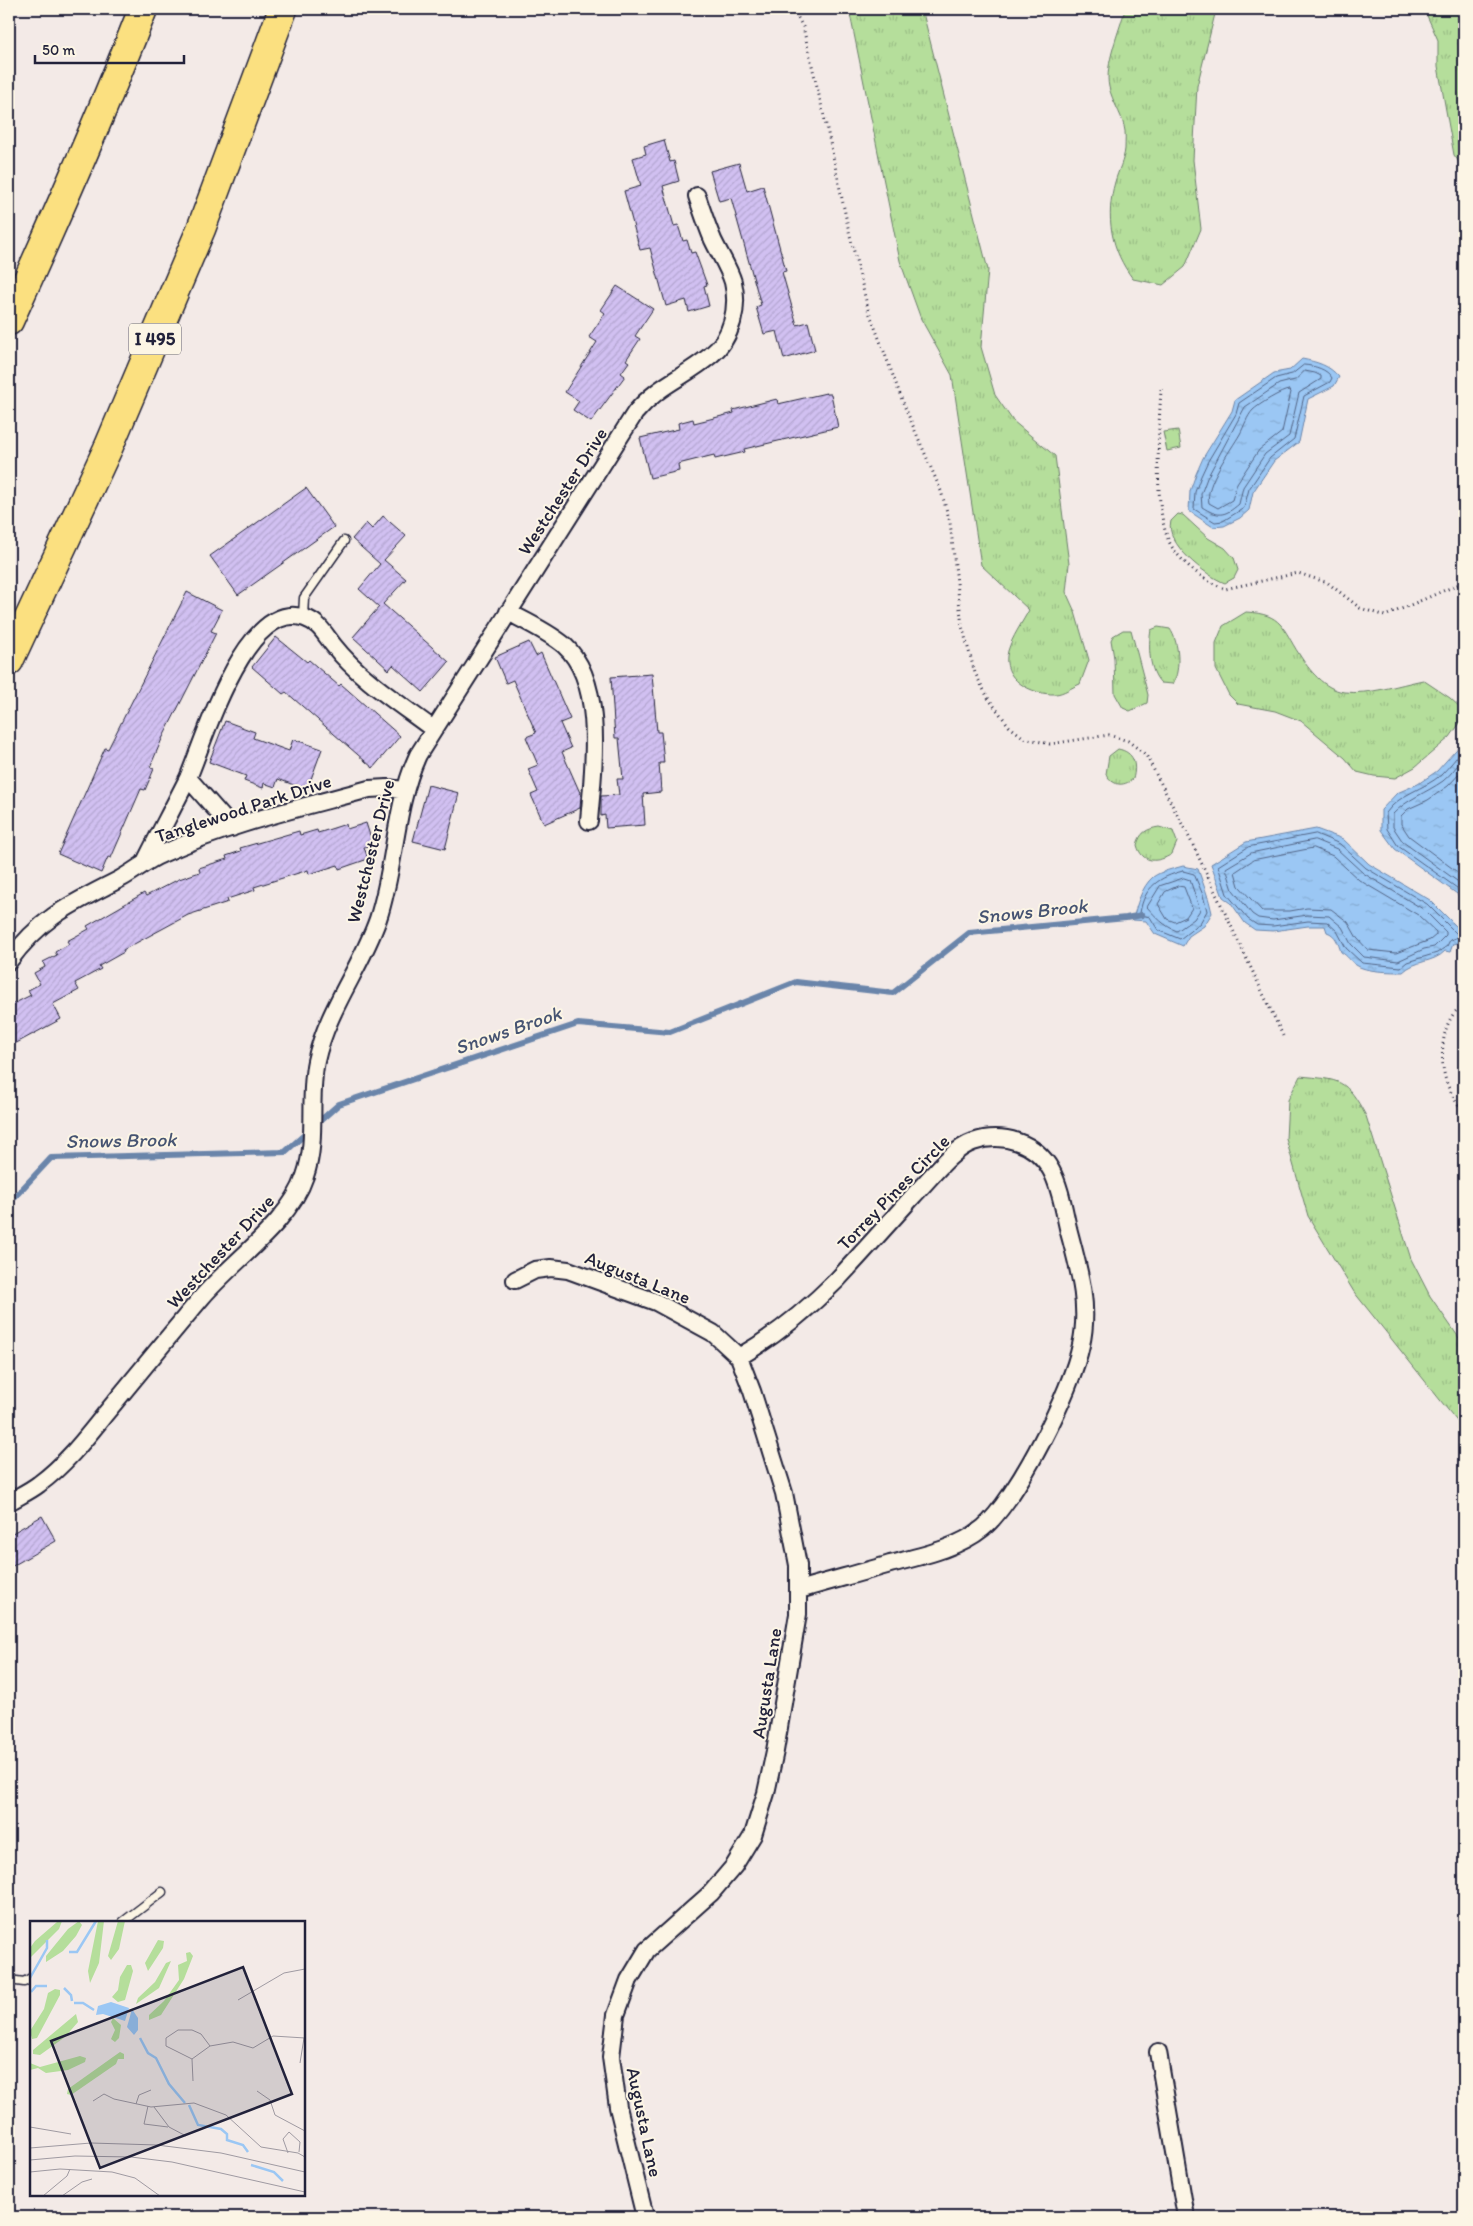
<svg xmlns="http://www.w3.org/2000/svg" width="1473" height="2226" viewBox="0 0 1473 2226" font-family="Itim,sans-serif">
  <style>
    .grass { fill: url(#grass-tufts); stroke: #6c806b }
    .water { fill: url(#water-ripples); stroke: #6b85aa }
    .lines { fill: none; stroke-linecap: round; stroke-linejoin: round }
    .shore { stroke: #526485; stroke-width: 1 }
    .stream { stroke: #6b85aa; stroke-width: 6 }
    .building { fill: url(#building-hatch); stroke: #22223b }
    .lane-casing { stroke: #22223b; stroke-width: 11 }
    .street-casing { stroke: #22223b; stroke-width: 20 }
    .highway-casing { stroke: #22223b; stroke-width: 31 }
    .path { stroke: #22223b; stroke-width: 3; stroke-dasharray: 1 4; stroke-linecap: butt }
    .lane { stroke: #fcf5e5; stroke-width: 8 }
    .street { stroke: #fcf5e5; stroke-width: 16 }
    .highway { stroke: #fbe080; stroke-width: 28 }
    .labels { text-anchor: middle; stroke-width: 4; stroke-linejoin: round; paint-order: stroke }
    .shield { fill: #fcf5e5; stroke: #63616e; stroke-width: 1 }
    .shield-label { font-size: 18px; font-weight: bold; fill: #22223b }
    .street-label { font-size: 19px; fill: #22223b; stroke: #fcf5e5 }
    .water-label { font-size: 20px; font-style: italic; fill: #465472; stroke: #fcf5e5 }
    .inset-river { fill: none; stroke: #9bc7f4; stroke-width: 2.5 }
    .inset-road { fill: none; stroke: #9f9aa2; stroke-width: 1 }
    .view { fill: #22223b; fill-opacity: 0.15; stroke: #22223b; stroke-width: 2.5 }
    .inset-edge { fill: none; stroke: #22223b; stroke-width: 2.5 }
  </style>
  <defs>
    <pattern id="grass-tufts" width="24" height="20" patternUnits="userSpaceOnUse" patternTransform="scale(1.25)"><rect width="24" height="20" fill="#b5de9b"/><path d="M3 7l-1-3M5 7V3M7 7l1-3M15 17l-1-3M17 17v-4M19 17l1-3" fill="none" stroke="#9bbe86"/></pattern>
    <pattern id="water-ripples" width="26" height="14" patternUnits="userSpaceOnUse" patternTransform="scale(1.25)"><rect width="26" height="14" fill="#9bc7f4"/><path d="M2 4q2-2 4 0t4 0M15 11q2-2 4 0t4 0" fill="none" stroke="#85abd2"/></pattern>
    <pattern id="building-hatch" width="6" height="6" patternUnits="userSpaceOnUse" patternTransform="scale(1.25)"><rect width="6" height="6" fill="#d1c0f1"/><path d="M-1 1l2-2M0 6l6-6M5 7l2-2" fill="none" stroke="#b3a5d0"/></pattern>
  </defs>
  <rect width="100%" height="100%" fill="#f3eae7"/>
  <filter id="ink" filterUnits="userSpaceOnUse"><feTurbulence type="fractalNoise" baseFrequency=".02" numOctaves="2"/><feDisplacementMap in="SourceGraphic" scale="10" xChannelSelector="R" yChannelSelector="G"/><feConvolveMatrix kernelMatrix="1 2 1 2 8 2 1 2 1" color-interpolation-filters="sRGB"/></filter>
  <g filter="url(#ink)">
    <path class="grass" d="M849,9H922L988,270L981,347L995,395L1013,421L1055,456L1069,564L1066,592L1075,612L1089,660L1080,684C1072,687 1063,694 1055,694C1032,695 1000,679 1008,651C1012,637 1022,623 1029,610L981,565L952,375L921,319L900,261Z
      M1125,9L1216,10L1197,86L1193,160L1201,229L1185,267L1163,285L1133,279C1111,250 1105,217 1115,182C1118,171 1124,160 1125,149C1125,142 1126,132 1124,126C1121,113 1112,101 1109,87C1104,65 1120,30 1125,9Z
      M1424,9H1464V169L1454,155L1438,66V40Z
      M1178,430L1181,448L1167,451L1163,432Z
      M1178,514L1183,515L1208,538L1225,548L1234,558L1238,570L1234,578L1225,583C1206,576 1164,543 1171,521Z
      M1246,612C1283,614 1282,628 1299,654C1309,670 1324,689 1344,692C1370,695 1398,685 1423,680L1450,698L1463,710L1462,720L1450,737L1415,767L1395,778L1374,776L1357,772L1345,758L1301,721L1275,711L1238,704L1229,695L1216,669V643L1223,626Z
      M1158,627L1170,629C1179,642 1181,669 1173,684L1161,683C1149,671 1148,646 1151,630Z
      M1123,630H1131L1148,695L1147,703L1130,711L1123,708L1115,694L1114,658L1111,640L1113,636Z
      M1118,749C1134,752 1137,764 1133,779C1123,787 1113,786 1106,774L1109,756Z
      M1159,827L1173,831L1177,842L1172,854C1158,863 1142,864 1137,845C1140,833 1146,829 1159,827Z
      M1300,1076C1340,1080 1346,1078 1366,1116L1411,1259L1430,1296L1464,1345V1430L1354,1292L1308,1216L1286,1139L1288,1100Z"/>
    <path class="water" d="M1302,359C1317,362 1329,365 1339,377L1334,386L1308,399L1299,442L1274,461L1253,492L1249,510L1240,518L1224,526L1213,527L1189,511L1190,491L1196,474L1203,458L1232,411L1235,400L1274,373L1290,370Z
      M1464,741V899L1395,849L1381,830V810L1397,793L1418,784L1437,771Z
      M1316,829L1343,839L1369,864L1430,900L1464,934V942L1453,944L1450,952L1445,951C1434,963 1415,960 1403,972C1392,972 1365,972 1356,965C1350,961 1348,956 1341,952C1338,943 1336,935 1327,932L1325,926H1308L1273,931L1255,930L1245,923L1231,903L1223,897L1211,864L1246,842Z
      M1183,866L1198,869C1203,884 1209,897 1212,913L1204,926L1189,936L1183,946L1155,934L1146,921L1133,920C1136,906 1142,886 1153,877C1161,871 1173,869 1183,866Z"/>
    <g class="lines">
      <path class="shore" d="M1304,365C1315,366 1327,369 1332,378L1330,382L1304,396L1294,439L1270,458L1249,489L1244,508L1223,521L1215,522L1194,509L1195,492L1201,476L1208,461L1236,414L1239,403L1276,378L1292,374Z
        M1305,371L1315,373L1321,376V379L1299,393L1289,436L1265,454L1243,487L1239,504C1224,517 1218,517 1202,507L1201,494L1207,478L1245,407L1279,384L1295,380Z
        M1289,390L1291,392L1282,432L1259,450L1237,483L1232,500L1218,508L1209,503C1204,485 1231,450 1240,434C1244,427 1247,416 1253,410C1258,405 1282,390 1289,390Z
        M1464,748C1457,757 1449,767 1441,775C1423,790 1400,793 1386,813L1387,829L1398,846L1464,893
        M1464,758C1457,765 1451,775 1443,781C1426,793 1407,799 1393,814V827L1403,842L1464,886
        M1464,769L1448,786L1428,800L1408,809L1401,816V824L1409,836L1464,877
        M1316,834L1340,844L1366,868L1427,904L1457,934L1458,937L1450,940L1447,946L1437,953L1407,962L1401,967L1362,963L1346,948L1337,931L1327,922L1308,921L1273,926L1257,925L1248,919L1227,894L1218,866L1248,847Z
        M1315,840L1337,849L1363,873L1423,909L1446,932V935L1434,947L1424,949L1398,961L1364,957L1351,944L1342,927L1329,916L1308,915L1273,920L1258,918L1252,914L1233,890L1226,868L1251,853Z
        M1314,848L1333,856L1359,880L1418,915L1436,932V935L1430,940L1396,953L1368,950L1357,938L1348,922L1331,909L1307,908L1290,911H1262L1239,886L1235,872L1253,860Z
        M1183,871L1194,874L1203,895L1207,911L1200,923L1180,939L1158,930L1150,917L1141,915L1140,913C1144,887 1159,877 1183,871Z
        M1184,878L1190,880L1200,910L1194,919L1177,931C1164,926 1156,917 1147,907L1160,886Z
        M1178,886L1184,887L1192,908L1186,917L1175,922L1167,919L1158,904L1165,892Z"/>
      <path class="stream" d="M9,1203L51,1158L285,1152L339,1104L578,1024L670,1032L796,982L893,993L969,933L1126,918L1142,915"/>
    </g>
    <path class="building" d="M664,140L670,162L674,161L679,181L663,186L674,226L678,225L683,241L687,240L691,253L695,252L707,285L704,286L709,306L689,312L686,300L666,306L650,248L640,250L624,191L641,186L633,158L646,154L644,146Z
      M739,163L747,191L763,186L786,271L782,272L797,325L808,322L815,350L784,359L777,331L764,334L756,307L761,305L731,198L719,201L710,171Z
      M617,286L653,309L635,336L640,339L626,360L629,362L621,373L625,376L591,422L573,410L579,401L565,392L597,342L589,337L605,313L601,310Z
      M826,393L827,394H831L838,427L744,449L745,452L715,459L714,455L678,464L679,471L650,478L640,438L679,429L678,423L693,419L694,423L734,413L733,410L777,399L778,404Z
      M306,488L334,527L238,595L210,556Z
      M383,516L406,536L384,560L406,579L383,604L449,662L423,692L393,665L389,670L353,637L379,607L359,589L380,564L352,539L366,523L372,529Z
      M187,592L222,610L211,631L216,633L162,739L150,767L154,769L145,790L141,789L111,858L108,857L101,873L58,854L105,748L108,749Z
      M276,637L307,662L309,660L339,686L341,684L400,736L373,768L286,692L283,694L252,667Z
      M529,642L536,656L541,653L570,719L560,723L571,748L562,752L581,795L580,808L544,824L531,795L538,792L528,769L538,765L526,737L536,733L513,680L506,683L495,657Z
      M652,674L657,732H661L664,763H659L661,792L643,794L645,825L606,828L605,815L601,816V796L619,795L617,779H623L619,738H615L611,677Z
      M225,721L255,732L253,738L289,751L293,739L322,749L307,790L278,779L275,787L264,783L263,788L244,781L246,776L209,762Z
      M428,785L459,793L445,849L413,841Z
      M366,823L373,845L364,847L368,859L339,869L338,865L309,874L308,870L254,887L255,890L227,899L228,902L188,915L123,950L124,952L99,966L101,969L75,983L79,990L53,1004L61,1019L9,1047V1006L31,995L28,990L40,984L34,973L45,967L43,962L57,955L55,952L69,944L67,941L89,929L87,926L144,893L146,896L179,879L200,872L199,868L227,859L226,856L241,851L240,848L299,831L300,835L317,830L318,833L346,824L347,829Z
      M42,1516L56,1541L9,1568V1535Z"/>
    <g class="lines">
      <defs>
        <path id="lane" d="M303,617L304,598L344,541
          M123,1922L162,1892
          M9,1980L24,1982L31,1978"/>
        <path id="street" d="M508,612C527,622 547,631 564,645C606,683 593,771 589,821
          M188,778L232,828
          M145,862C159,834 174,806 188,778C205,739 246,597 305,618C320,623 325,635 334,646C360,679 400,704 433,729
          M9,961C42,916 72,904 120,879C135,871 147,860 162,854C228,824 300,808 369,789L387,788L404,790
          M515,1280L535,1270L551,1268L568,1270L656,1302L713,1333L739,1357L752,1391L784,1493L798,1565V1614L775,1751L766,1793L753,1835L734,1866L711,1893L647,1950L629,1980L616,2015L611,2057L618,2107L645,2217
          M739,1357C777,1335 806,1311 837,1280C863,1252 889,1223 914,1195C930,1179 952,1149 973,1142C1002,1132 1036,1142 1051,1170C1061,1188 1064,1212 1069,1232C1079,1270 1090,1306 1081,1345C1072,1390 1017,1499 983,1528C957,1549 921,1556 890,1564C860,1573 829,1581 799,1590
          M9,1502C19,1496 30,1491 39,1484C65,1465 86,1438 106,1413C138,1374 170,1335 202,1297C234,1260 290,1222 305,1176C318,1139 308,1099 316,1061C327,1010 361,968 378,919C396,865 394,807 418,755L635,413C659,384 684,378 711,355C732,338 739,308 733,282C729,268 719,253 713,240C707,226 702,211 697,196
          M1158,2052L1186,2217"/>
        <path id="highway" d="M9,321C56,218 102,114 143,9
          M9,661L109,446L201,229L283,9"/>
      </defs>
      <use href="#lane" class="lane-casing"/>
      <use href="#street" class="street-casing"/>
      <use href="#highway" class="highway-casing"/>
      <path class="path" d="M793,9L803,27L830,142L848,227L868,309L904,405L941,491L950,522L962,626L975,673L988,698L1009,726L1024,738L1050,744L1109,735L1128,741L1146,755L1192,843L1284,1038
        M1161,389C1159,427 1152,515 1172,547C1184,565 1205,581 1225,589L1298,573L1328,583L1360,608L1385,616L1464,582
        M1464,1005C1441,1017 1439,1058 1446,1081C1450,1093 1458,1104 1464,1116"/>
      <use href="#lane" class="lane"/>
      <use href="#street" class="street"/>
      <use href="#highway" class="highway"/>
    </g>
  </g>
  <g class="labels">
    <rect class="shield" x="129" y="323.5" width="52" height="31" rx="4"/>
    <g class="shield-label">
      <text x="155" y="345">I 495</text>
    </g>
    <g class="street-label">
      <text transform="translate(562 491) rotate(-57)" y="7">Westchester Drive</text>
      <text transform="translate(243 808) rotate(-18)" y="7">Tanglewood Park Drive</text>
      <text transform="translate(370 851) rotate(-76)" y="7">Westchester Drive</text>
      <text transform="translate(893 1192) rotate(-46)" y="7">Torrey Pines Circle</text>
      <text transform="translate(220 1251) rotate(-47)" y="7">Westchester Drive</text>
      <text transform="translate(638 1277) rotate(22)" y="7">Augusta Lane</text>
      <text transform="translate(766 1683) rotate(-81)" y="7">Augusta Lane</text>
      <text transform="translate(645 2122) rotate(78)" y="7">Augusta Lane</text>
    </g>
    <g class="water-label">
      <text transform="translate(1032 911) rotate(-6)" y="7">Snows Brook</text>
      <text transform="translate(508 1030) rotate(-19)" y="7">Snows Brook</text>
      <text transform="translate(121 1140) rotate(-1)" y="7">Snows Brook</text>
    </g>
  </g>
  <g transform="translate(30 1921)">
    <rect width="275" height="275" fill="#f3eae7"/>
    <path d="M32,0L29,8L0,37V27L5,20L27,1ZM49,0L52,4L46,15L33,30L16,41V35L38,8ZM68,0H74L69,42L60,62L58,50ZM88,0H95L89,28L81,39L78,35ZM128,19L134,20L133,27L118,50L115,42ZM160,31L163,35L154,58L131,94L119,99V94L134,80L149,59L148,44L157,40L156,32ZM141,40L129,67L106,83L108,77L125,61L136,42ZM97,44H101L103,50L95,79L88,81L82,76L88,69L90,56ZM25,68L30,69V74L7,117L2,118L0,110L14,88L18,72ZM46,93L48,101L35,116L10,134L3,133V129ZM83,97L91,104L89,117L85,121L81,118L85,109L81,101ZM90,131L94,133V138H88L86,143L41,174L37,173L38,168ZM50,135L56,137L55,141L38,149L16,152L8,147L0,149V142L10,146Z" fill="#b5de9b"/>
    <path d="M81,81L99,87L95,100L73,93L66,94L68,85ZM102,88L108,97V109L104,114L97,106Z" fill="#9bc7f4"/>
    <path class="inset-river" d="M39,31H47L66,0M0,57L17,27V19M34,67L41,74L42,80M1,71L6,65H17M44,82H53L64,89M110,117L118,132L126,137L139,163L155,182M159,184L168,204L191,208L197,213V219L213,224L218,231M221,244L244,251L253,260"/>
    <path class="inset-road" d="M208,79L254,52L275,48M162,138L136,125V117L148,109H162L171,113L180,125M270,142L274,117M163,160L162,138L180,125L203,121L223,127L243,115L275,117M227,170L240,179L245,194L275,210M63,180L74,173L84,178L121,186L164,182L196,194L231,226L268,232L275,236M106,183L109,174L121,169M118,185L114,203L138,206M124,186L139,206L156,215M0,206L41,213M0,227L61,222L127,224L191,232L275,251M258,232L253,218L259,211L270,221L269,231M0,239L45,235L101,236L142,241L275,271M0,251L30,248L82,251L105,257L130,275M13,275L37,255L40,248M32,275L52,261L62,258"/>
    <path class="view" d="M213,46L262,173L70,247L21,120Z"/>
    <rect width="275" height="275" class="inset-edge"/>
  </g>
  <rect width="1473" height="2226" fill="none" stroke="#fcf5e5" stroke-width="30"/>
  <rect x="15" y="15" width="1443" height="2196" fill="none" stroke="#22223b" stroke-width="2" filter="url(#ink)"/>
  <path d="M35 55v8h149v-8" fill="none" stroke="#22223b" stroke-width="2.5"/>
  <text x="42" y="55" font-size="15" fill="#22223b" stroke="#fcf5e5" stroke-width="4" paint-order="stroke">50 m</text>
</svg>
